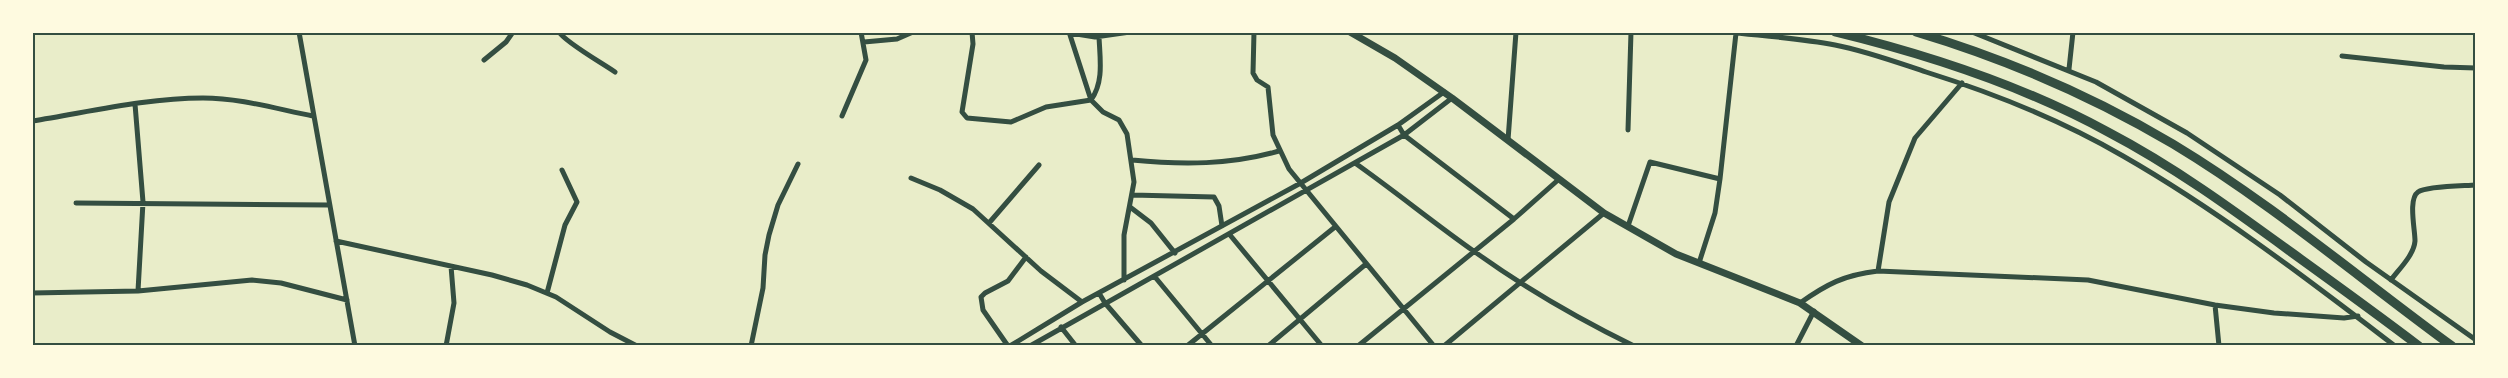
<svg xmlns="http://www.w3.org/2000/svg" width="2508" height="378" viewBox="0 0 2508 378" font-family="Cabin,sans-serif">
  <style>
    .lines { fill: none; stroke-linecap: round; stroke-linejoin: round }
    .minor { stroke: #344e41; stroke-width: 5 }
    .tertiary { stroke: #344e41; stroke-width: 7 }
    .trunk { stroke: #344e41; stroke-width: 9 }
    .neatline { fill: none; stroke: #344e41; stroke-width: 2 }
  </style>
  <rect width="100%" height="100%" fill="#e9edc9"/>
  <g class="lines">
    <path class="minor" d="M299,32L355,346
      M559,32C565,42 602,63 615,72
      M972,32L973,44L962,112L967,118L1011,122L1046,107L1091,100C1104,82 1100,59 1099,37
      M1064,32L1095,37L1130,32
      M1254,32L1253,73L1257,80L1268,87L1273,135L1289,169L1434,346
      M1727,32C1763,36 1799,38 1835,45C1866,51 1896,62 1926,72C1993,93 2061,120 2123,156C2219,211 2307,279 2395,346
      M1972,32L2096,82L2187,133L2280,195L2366,262L2476,340
      M1070,35L1091,100L1103,112L1119,120L1127,134L1134,182L1124,235V280
      M864,42L897,39L913,32
      M2342,56L2444,67L2476,68
      M484,60L506,42L513,32
      M2069,69L2073,32
      M135,104L143,202L138,291
      M842,116L866,60L861,32
      M32,121C89,112 146,98 203,98C240,98 277,109 313,116
      M1398,125L1404,135L1514,219
      M1628,130L1631,32
      M1508,140L1516,32
      M1132,160C1182,165 1231,165 1279,151
      M1355,163C1396,192 1435,224 1475,252C1525,288 1579,319 1634,346
      M911,178L940,190L973,209L1041,271L1082,302
      M1132,195L1214,197L1219,206L1222,226
      M76,203L330,205
      M1130,207L1151,223L1175,253
      M989,223L1039,165
      M1628,226L1650,162L1720,179
      M1230,235L1322,346
      M336,241L492,275L527,285L556,297L610,332L637,346
      M1699,263L1715,213L1720,179L1736,33
      M1878,271L1889,202L1915,138L1962,83
      M1155,277L1212,346
      M2391,280C2399,269 2414,255 2415,241C2415,229 2408,199 2418,192C2427,186 2463,186 2476,185
      M32,293L138,291L252,280L281,283L347,300
      M547,293L565,225L577,202L562,170
      M1099,293L1105,303L1142,346
      M1800,303C1827,284 1844,275 1878,271L2088,280L2215,305L2274,313L2344,318L2358,316
      M2215,305L2219,346
      M1061,327L1076,346
      M446,346L454,303L451,266
      M751,346L763,288L765,255L769,235L778,205L798,164
      M1008,346L983,310L981,297L985,293L1008,281L1026,257
      M1010,346L1082,302L1299,184L1398,125L1444,92
      M1030,346L1404,135L1452,98
      M1187,346L1335,227
      M1268,346L1366,264
      M1358,346L1514,219L1558,180
      M1444,346L1604,213
      M1796,346L1814,311"/>
    <path class="tertiary" d="M1350,32L1395,58L1452,98L1604,213L1676,254L1800,303L1862,346"/>
    <path class="trunk" d="M1835,32C1930,55 2022,85 2108,132C2173,166 2232,209 2291,252C2334,283 2377,314 2419,346
      M1916,32C2006,59 2092,96 2173,144C2271,203 2359,278 2452,346"/>
  </g>
  <rect width="2508" height="378" fill="none" stroke="#fefae0" stroke-width="68"/>
  <rect x="34" y="34" width="2440" height="310" class="neatline"/>
</svg>
